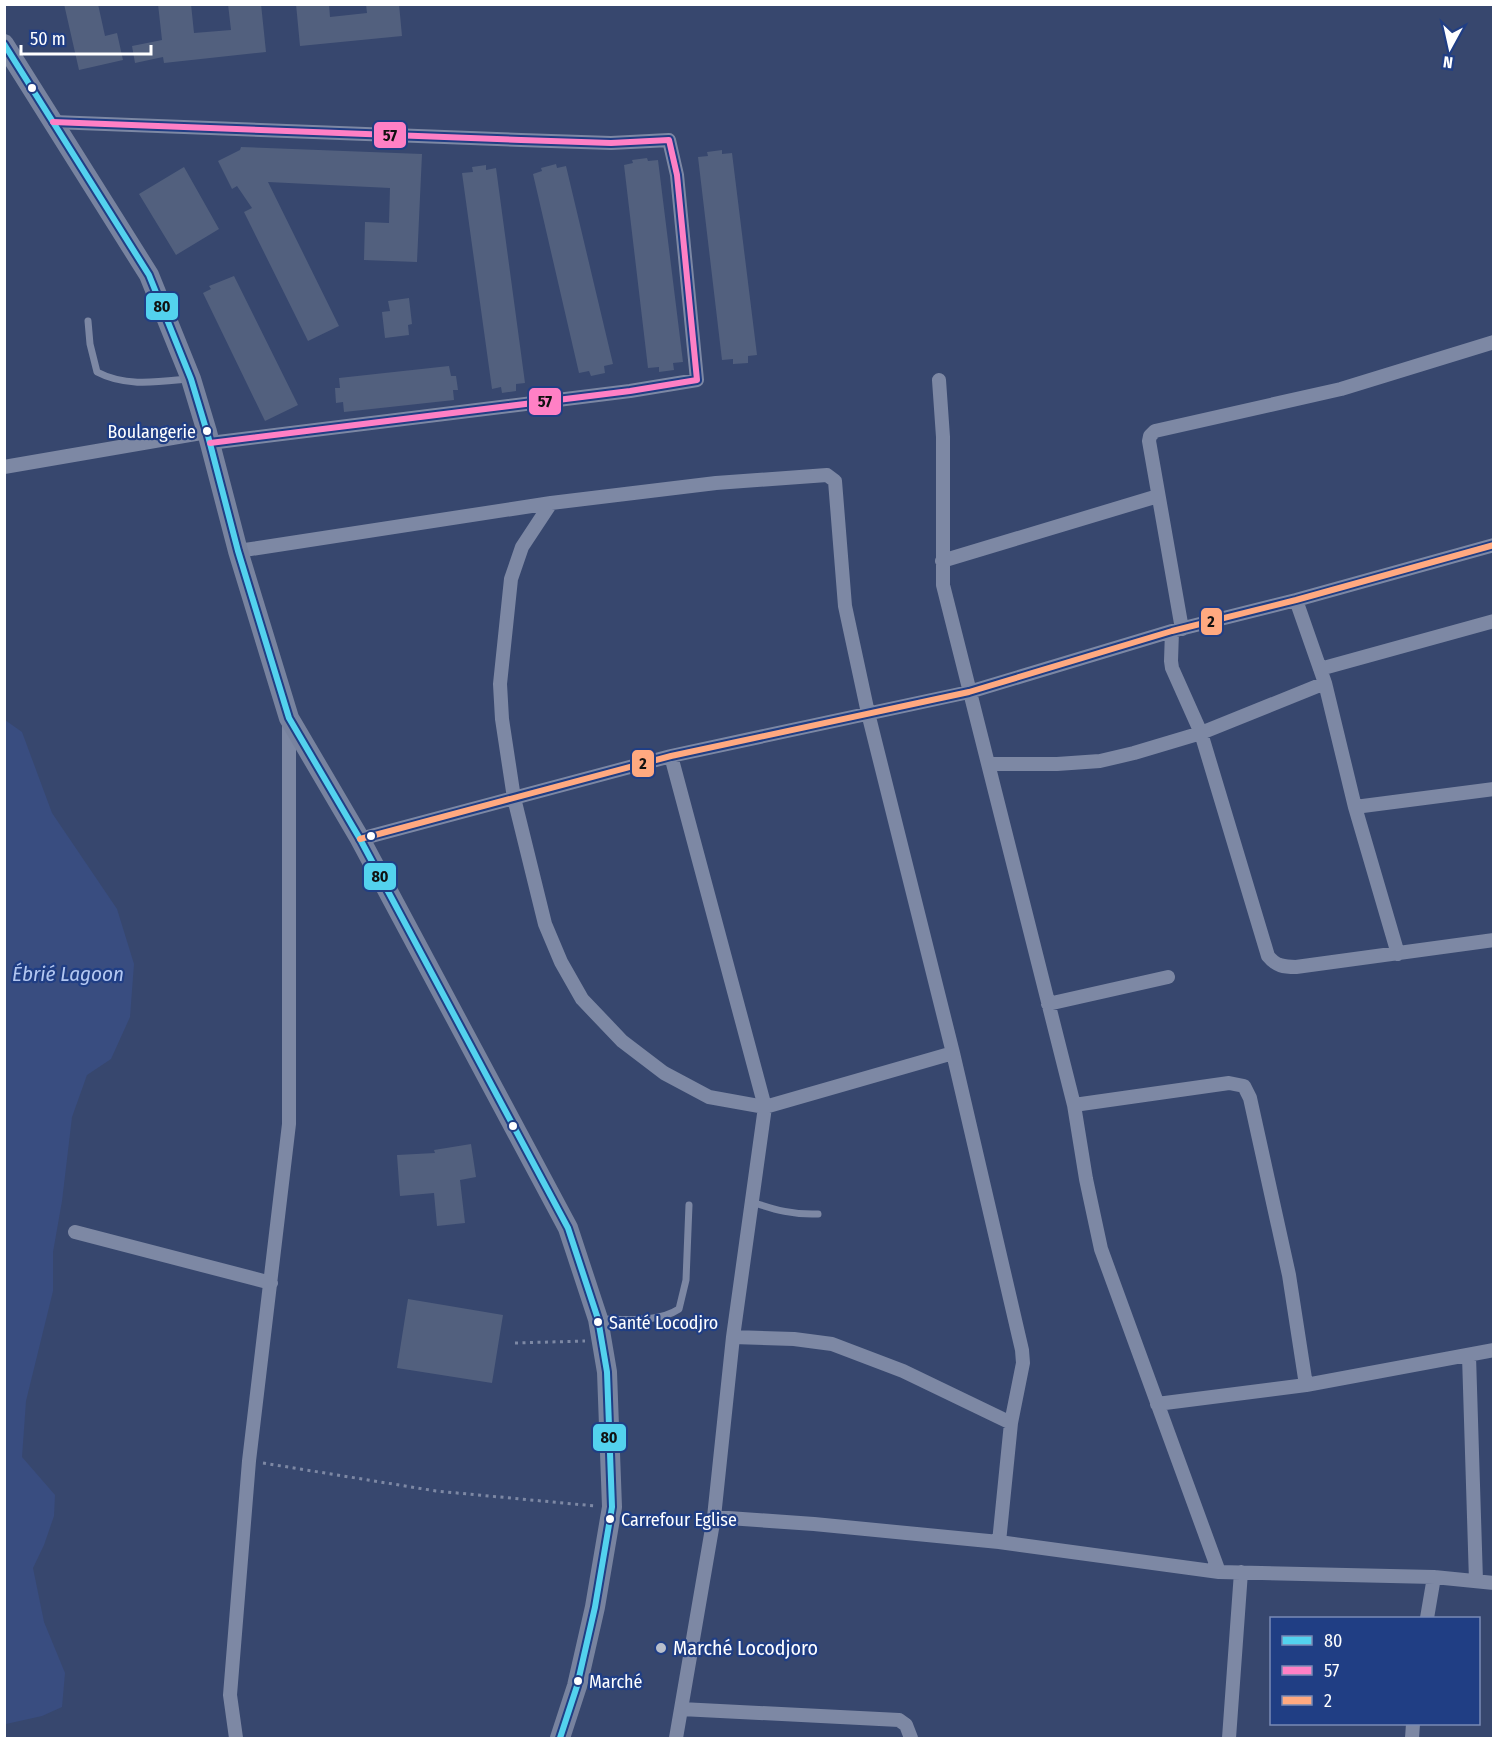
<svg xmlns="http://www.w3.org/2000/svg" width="1498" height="1743" viewBox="0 0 1498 1743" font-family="'Fira Sans Condensed',sans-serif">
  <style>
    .water { fill: #394d80 }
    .building { fill: #52607e }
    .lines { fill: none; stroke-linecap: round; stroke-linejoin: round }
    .path { stroke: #7d88a4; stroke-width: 3; stroke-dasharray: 3 4.5; stroke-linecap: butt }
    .lane { stroke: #7d88a4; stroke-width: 7 }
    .street { stroke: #7d88a4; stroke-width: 14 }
    .secondary { stroke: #78839f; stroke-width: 20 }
    .bus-1-casing { stroke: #203e84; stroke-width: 10 }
    .bus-2-casing { stroke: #203e84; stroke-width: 10 }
    .bus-3-casing { stroke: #203e84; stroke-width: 10 }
    .bus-1 { stroke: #53d2ee; stroke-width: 6 }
    .bus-2 { stroke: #ff80c5; stroke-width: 6 }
    .bus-3 { stroke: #ffa980; stroke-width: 6 }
    .bus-dot { fill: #fff; stroke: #203e84; stroke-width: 2 }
    .poi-dot { fill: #b9bfcc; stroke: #203e84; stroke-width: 2 }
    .labels { text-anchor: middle; stroke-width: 4.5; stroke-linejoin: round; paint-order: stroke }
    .bus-label { font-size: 18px; fill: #fff; stroke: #203e84; text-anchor: start }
    .poi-label { font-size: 20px; fill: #fff; stroke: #203e84; text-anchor: start }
    .water-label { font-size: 21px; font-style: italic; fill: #b3c7f1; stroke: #203e84 }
    .line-badge { stroke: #203e84; stroke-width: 2 }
    .pale-badge-label { font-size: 16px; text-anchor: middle; font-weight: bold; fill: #111 }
  </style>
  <rect width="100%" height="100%" fill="#37476e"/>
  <path class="water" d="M5,720L22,732L52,813L117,909L134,964L130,1017L111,1059L87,1075L72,1117L62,1201L53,1252V1291L26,1401L22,1457L55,1495L54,1516L44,1545L33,1568L44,1622L65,1673L62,1707L42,1716L6,1724L4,1723Z"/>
  <path class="building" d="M64,4H98L105,36L117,33L123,60L79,70Z
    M158,4H191L194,33L231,30L228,4H261L266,52L164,63L163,57L135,63L132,46L162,40Z
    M296,4H329L330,17L367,13L366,4H399L402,36L300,46Z
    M241,147L422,154L417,262L364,260L365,222L389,223L390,188L268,182L339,326L308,341L244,212L252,208L237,186L232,189L218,161L240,150Z
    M722,150V154L732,153L757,355L748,356V363L733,364V359L722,360L698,157L708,156L707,152Z
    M647,158L648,161L658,160L683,362L673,363L674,370L659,372V367L648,368L624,165L633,163L632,160Z
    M556,164L557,168L566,166L613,364L604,366L605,373L591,376L589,371L579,373L533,174L542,171L541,168Z
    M486,165V170L496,168L525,383L516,384V391L502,393L501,387L492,389L462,173L473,172L472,167Z
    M184,167L219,229L176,255L139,194Z
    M234,276L298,405L265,421L203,293L211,289L209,286Z
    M409,298L412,324L408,325L409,335L385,338L382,312L390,311L388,301Z
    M449,366L451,376H456L458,390H453L454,400L344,412L343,402L336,403L335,388H340L339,378Z
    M471,1144L476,1177L460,1180L465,1223L437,1226L434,1193L400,1196L397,1155L435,1153L434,1150Z
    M408,1299L503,1315L492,1383L397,1368Z"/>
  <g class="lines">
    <path class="path" d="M515,1343L585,1341
      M263,1463L436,1491L595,1506"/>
    <path class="lane" d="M88,321L90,344L97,372C125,387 157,382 188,379
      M752,1202C775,1210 794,1215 818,1214
      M600,1319C625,1319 658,1323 679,1309L686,1280L689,1205"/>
    <path class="street" d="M53,122L521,140L611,143L669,140L677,175L697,380L630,391L210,443
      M939,380L943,437V585L1074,1105L1086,1179L1101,1249L1219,1572
      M4,467L207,432
      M551,503L522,547L511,579L500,684L502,719L514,798L545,924L561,962L582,999L622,1041L664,1073L709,1097L765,1107L953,1053
      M238,551L551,503L716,483L827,475L835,481L845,606L868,713L953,1053L1022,1350L1023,1363L1011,1423L999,1542
      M942,561L1158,496
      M1296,600L1325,683L1355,807L1398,954
      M1182,629L1149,441L1150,436L1155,431L1341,389L1494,342
      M1172,631L1171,661L1172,668L1201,733L1268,956C1276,966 1284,967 1296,967L1494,940
      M1320,669L1494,621
      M671,756L765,1107L733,1337L714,1517L676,1738
      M990,764H1057L1100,761L1134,753L1201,733L1325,683
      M1355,807L1494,789
      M360,839L671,756L969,692L1172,631L1296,600L1494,545
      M1048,1004L1168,977
      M1074,1105L1229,1083L1244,1086L1250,1098L1289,1275L1306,1385
      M75,1232L271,1283
      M733,1337L794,1339L832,1344L903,1371L1011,1423
      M1469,1356L1476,1581
      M1157,1404L1306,1385L1494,1350
      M714,1517L814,1524L999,1542L1219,1572L1434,1577L1494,1583
      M1427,1618L1434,1577
      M681,1709L899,1720L906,1725L911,1738
      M236,1738L230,1695L249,1461L289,1124V720
      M1229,1738L1241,1572
      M1412,1738L1413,1724"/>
    <path class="secondary" d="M4,44L149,275L191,379L207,432L238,551L289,718L360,839L568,1228L598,1319L607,1372L612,1507L595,1607L577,1686L560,1738"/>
    <defs>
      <path id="bus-1" d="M4,44L149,275L191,379L207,432L238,551L289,718L360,839L568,1228L598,1319L607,1372L612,1507L595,1607L577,1686L560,1738"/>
      <path id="bus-2" d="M53,122L521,140L611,143L669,140L677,175L697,380L630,391L210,443"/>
      <path id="bus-3" d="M360,839L671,756L969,692L1172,631L1296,600L1494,545"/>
    </defs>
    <use href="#bus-1" class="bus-1-casing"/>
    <use href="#bus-2" class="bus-2-casing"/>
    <use href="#bus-3" class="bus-3-casing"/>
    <use href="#bus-1" class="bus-1"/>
    <use href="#bus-2" class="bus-2"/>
    <use href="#bus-3" class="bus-3"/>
  </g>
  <g class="bus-dot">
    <circle cx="32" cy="88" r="5"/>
    <circle cx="207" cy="431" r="5"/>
    <circle cx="371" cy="836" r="5"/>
    <circle cx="513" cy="1126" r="5"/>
    <circle cx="598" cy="1322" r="5"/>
    <circle cx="610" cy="1519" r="5"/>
    <circle cx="578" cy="1681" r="5"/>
  </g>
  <circle class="poi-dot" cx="661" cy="1648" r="6"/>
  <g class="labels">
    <g class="bus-label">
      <text x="196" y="438" text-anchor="end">Boulangerie</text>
      <text x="609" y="1329">Santé Locodjro</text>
      <text x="621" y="1526">Carrefour Eglise</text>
      <text x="589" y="1688">Marché</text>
    </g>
    <g class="poi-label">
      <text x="673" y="1655">Marché Locodjoro</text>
    </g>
    <g class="water-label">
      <text x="68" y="981">Ébrié Lagoon</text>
    </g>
  </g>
  <g class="line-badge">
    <rect x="373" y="121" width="34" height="28" rx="6" fill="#ff80c5"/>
    <rect x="145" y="292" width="34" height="29" rx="6" fill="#53d2ee"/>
    <rect x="528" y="387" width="34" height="29" rx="6" fill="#ff80c5"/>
    <rect x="1200" y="607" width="23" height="29" rx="6" fill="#ffa980"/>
    <rect x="631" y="749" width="24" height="29" rx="6" fill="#ffa980"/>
    <rect x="363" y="862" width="34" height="29" rx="6" fill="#53d2ee"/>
    <rect x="592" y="1423" width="35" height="29" rx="6" fill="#53d2ee"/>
  </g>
  <g class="pale-badge-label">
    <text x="390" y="141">57</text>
    <text x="162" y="312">80</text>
    <text x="545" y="407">57</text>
    <text x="1211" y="627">2</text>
    <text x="643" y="769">2</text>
    <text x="380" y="882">80</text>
    <text x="609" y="1443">80</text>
  </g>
  <rect width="1498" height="1743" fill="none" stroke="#ffffff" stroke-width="12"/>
  <rect x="1270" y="1617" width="210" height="108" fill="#203e84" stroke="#798bb5" stroke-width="1.5"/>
  <rect x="1282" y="1636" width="30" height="9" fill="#53d2ee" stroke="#798bb5" stroke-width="1.5"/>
  <text x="1324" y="1647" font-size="18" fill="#ffffff">80</text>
  <rect x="1282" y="1666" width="30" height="9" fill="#ff80c5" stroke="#798bb5" stroke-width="1.5"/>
  <text x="1324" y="1677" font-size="18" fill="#ffffff">57</text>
  <rect x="1282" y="1696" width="30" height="9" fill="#ffa980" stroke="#798bb5" stroke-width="1.5"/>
  <text x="1324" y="1707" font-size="18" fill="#ffffff">2</text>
  <g transform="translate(1450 48) rotate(188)" stroke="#203e84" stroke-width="4.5" paint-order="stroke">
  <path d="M0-4.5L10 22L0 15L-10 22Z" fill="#ffffff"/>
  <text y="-9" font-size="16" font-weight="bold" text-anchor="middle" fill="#ffffff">N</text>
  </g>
  <path d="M21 45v9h130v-9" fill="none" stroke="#ffffff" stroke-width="3"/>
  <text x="30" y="45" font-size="18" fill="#ffffff" stroke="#203e84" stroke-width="4.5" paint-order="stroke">50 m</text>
</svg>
